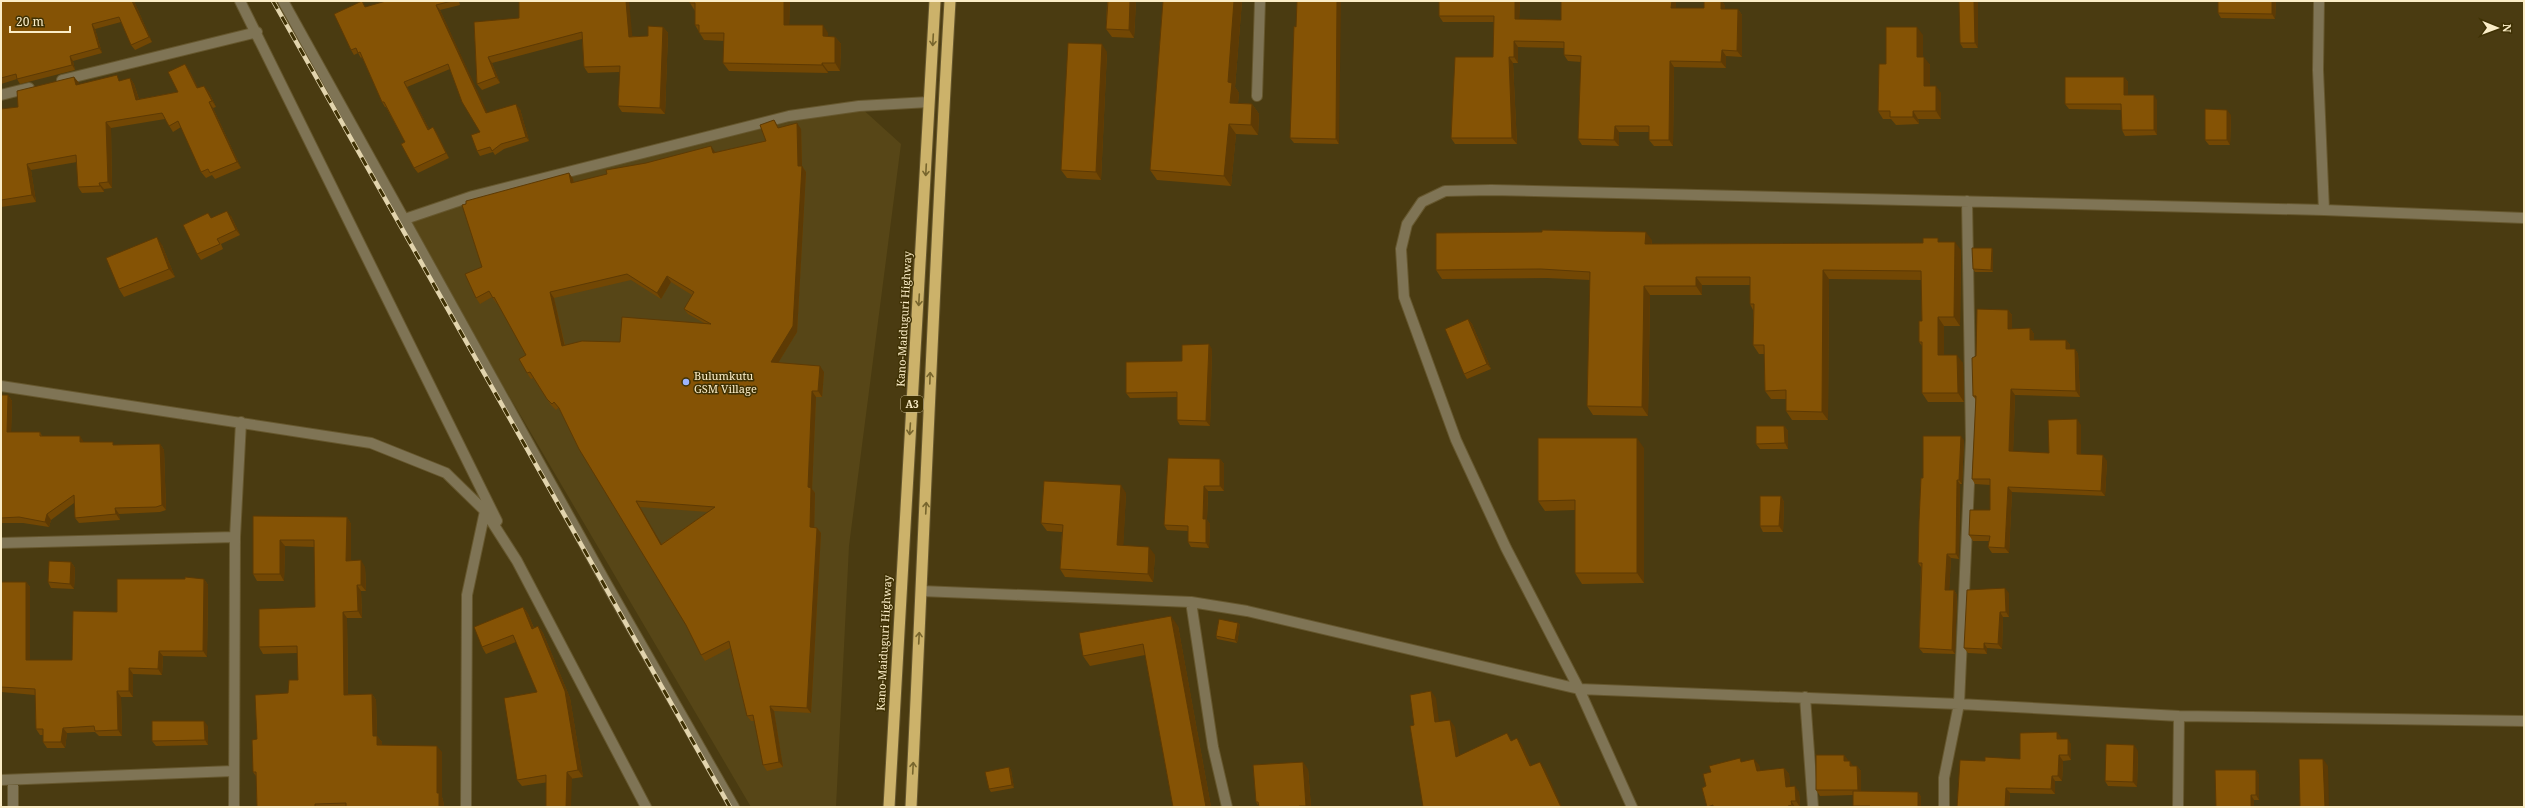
<svg xmlns="http://www.w3.org/2000/svg" width="2525" height="808" viewBox="0 0 2525 808" font-family="'Noto Serif',serif">
  <style>
    .built { fill: #574617 }
    .lines { fill: none; stroke-linecap: round; stroke-linejoin: round }
    .minor-casing { stroke: #66572e; stroke-width: 12 }
    .trunk-casing { stroke: #66572e; stroke-width: 13 }
    .minor { stroke: #7f7455; stroke-width: 10 }
    .trunk { stroke: #ccb26a; stroke-width: 11 }
    .rail-casing { stroke: #e2d4ad; stroke-width: 4.5 }
    .rail { stroke: #3f3104; stroke-width: 3; stroke-dasharray: 9; stroke-linecap: butt }
    .wall { fill: #724704; fill-rule: evenodd }
    .shaded-wall { fill: #5d3a04 }
    .building { fill: #855305; stroke: #5d3a04; fill-rule: evenodd }
    .oneway { stroke: #77652d }
    .poi-dot { fill: #9cb4fd; stroke: #3f3104; stroke-width: 1.5 }
    .labels { text-anchor: middle; stroke-width: 3; stroke-linejoin: round; paint-order: stroke }
    .shield { fill: #3f3104; stroke: #c3b58c; stroke-width: 1 }
    .shield-label { font-size: 10px; font-weight: bold; fill: #fbedc7 }
    .street-label { font-size: 11px; fill: #fbedc7; stroke: #3f3104 }
    .poi-label { font-size: 11px; fill: #fbedc7; stroke: #3f3104; text-anchor: start }
  </style>
  <rect width="100%" height="100%" fill="#4a3b11"/>
  <path class="built" d="M859,106L901,144L849,546L836,807H751L405,219L473,196Z"/>
  <g class="lines">
    <defs>
      <path id="minor" d="M240,1L497,521
        M283,1L606,583L734,807
        M2319,1L2318,70L2324,210L2524,218
        M62,80L257,32
        M1,95L29,88
        M1257,96L1260,1
        M405,219L473,196L789,116L859,106L929,102
        M1,386L371,443L446,473L485,511L517,561L646,807
        M1,543L235,537
        M921,591L1191,602L1247,611L1579,689L1959,704L2179,716L2524,721
        M1191,602L1213,747L1227,807
        M1805,697L1813,807
        M1,780L233,771
        M13,780V807
        M234,807L235,537L241,422
        M466,807L467,595L485,511
        M1632,807L1579,689L1506,548L1456,440L1404,297L1401,249L1407,224L1422,202L1445,191L1491,190L2324,210
        M1944,807V778L1959,704L1971,440L1967,201
        M2178,807L2179,716"/>
      <path id="trunk" d="M889,807L935,1
        M911,807C924,538 934,270 950,1"/>
    </defs>
    <use href="#minor" class="minor-casing"/>
    <use href="#trunk" class="trunk-casing"/>
    <use href="#minor" class="minor"/>
    <use href="#trunk" class="trunk"/>
    <defs>
      <path id="rail" d="M273,1L730,807"/>
    </defs>
    <use href="#rail" class="rail-casing"/>
    <use href="#rail" class="rail"/>
  </g>
  <path class="wall" d="M1,1H134L152,42L135,50L131,45L121,22L95,29L102,53L73,61L75,70L20,84L17,79L1,84Z
    M386,1H459L460,5L440,10L487,113L520,109L529,141L504,149L495,155L493,152L480,156L477,151L480,132L450,69L407,87L429,129L436,132L449,158L418,173L414,168L405,142L386,107H385L382,102L362,57L361,58L358,53L354,55L351,50Z
    M689,1H790L789,25L828,33V36L835,37L841,44L840,71H828V73L729,71L723,63L724,41L704,40L695,25V11L690,3Z
    M1077,1H1136L1134,38L1112,37L1106,29L1107,2Z
    M1163,1H1242L1235,87L1239,93L1238,103L1252,104L1259,114L1258,135L1236,134L1231,186L1157,180L1150,170Z
    M1439,1H1520L1519,19L1561,20L1676,8H1704V1H1722L1725,6V9H1738L1742,15V57L1726,56V68L1674,67L1673,146H1654L1649,140V132H1619V146L1582,145L1578,139L1581,62L1568,61L1564,55V48L1518,47V63H1513L1517,144H1455L1451,138L1493,57L1494,22H1443L1439,16Z
    M1959,1L1978,48H1963L1960,43Z
    M2218,1H2276L2275,19L2221,18L2218,13Z
    M474,22L632,36H648L663,27L668,33L665,114L622,112L618,106L620,72L588,73L584,67L582,39L492,63L500,83L482,90L477,84Z
    M1296,27L1339,144L1294,143L1290,138Z
    M1923,35V57L1930,65V86L1941,93V119H1918L1919,124L1896,125L1891,119H1883L1878,111L1886,64Z
    M1107,52L1101,180L1067,178L1061,170Z
    M189,70L198,88L209,92L216,107L213,108L241,168L215,179L212,175L206,178L201,172L181,127L173,132L165,119L111,128L112,188L104,189V192L82,193L78,187L77,162L31,170L36,202L1,207V109L18,107L74,77L79,83V85L121,81L130,78L134,84L139,99L178,92Z
    M2124,77L2128,82V95L2157,100V135L2125,136L2122,130L2121,110L2069,109L2065,104Z
    M2231,115L2230,145H2209L2205,140Z
    M774,120L779,128L801,129L802,166L806,172L797,332L778,363L824,372L822,397H816L812,489L815,493L814,527L817,528L821,533L811,713L774,711L783,767L767,771L763,765L755,721H751L747,716L730,648L705,661L701,655L686,625L560,410L558,408L556,410L551,405L533,378L531,379L527,373L526,355L498,303L497,304L492,297L480,304L476,298L482,267L466,204L569,173L573,179L574,183L766,141ZM631,280L661,299L671,282L692,295L684,309L688,314L704,323L620,342L565,345L554,298ZM640,507L708,512L661,544Z
    M208,213L211,218L231,216L240,235L221,244L223,249L201,260L197,254Z
    M1652,240V244L1923,243L1941,242L1961,250L1960,326H1944V355L1963,363L1964,402H1928L1922,393V346L1919,342L1922,321L1921,280L1829,279L1828,420H1792L1786,411V399H1771L1765,391L1764,354H1759L1753,345V310L1750,304V285H1702V295H1650L1648,416L1593,415L1587,406L1590,280L1547,278L1442,279L1436,270Z
    M162,245L175,277L124,297L119,289Z
    M1992,248L1993,251V272H1975L1973,269Z
    M2008,310L2012,315V329L2030,328L2034,334V340H2066L2070,345V349H2075L2078,354L2080,397L2015,395L2013,452L2049,453L2081,425V455L2107,461L2105,496L2012,492L2009,553H1992L1988,547L1989,541H1973L1969,535L1990,510V485L1975,484L1972,479L1976,400L1973,396L1976,356Z
    M1468,319L1472,324L1491,369L1467,379L1464,374Z
    M1212,349L1210,426L1180,425L1177,420V397L1130,398L1126,393L1182,361Z
    M1,395H8L12,401L11,432H40L42,436L84,442L115,445L160,444L164,450L166,510L160,512L119,514L120,520L79,523L75,518L74,503L51,520L49,527L23,523H1Z
    M1784,426L1788,431V449H1760L1756,444Z
    M1964,440L1962,484H1960L1959,559L1951,558L1949,590H1954L1957,595L1955,654L1923,653L1919,648L1921,567L1918,563L1923,478Z
    M1644,448V583L1582,584L1575,573V510L1545,511L1538,501Z
    M1220,459L1224,464V491H1208L1207,520L1210,524L1209,548L1191,547L1188,542V531L1167,530L1164,525Z
    M1126,493L1123,546L1155,555L1153,582L1065,577L1060,569L1062,532L1047,531L1041,523Z
    M1781,496L1784,502L1783,532H1763L1760,526Z
    M253,516L347,517L351,524V560L365,567L366,591H361L362,618H347L348,694H372L376,700L377,736L382,742V745L442,752V797L443,800L444,807H257L256,776L253,772L257,739L298,680L297,653L263,654L259,647L315,607L314,547L285,546L284,581H257L253,574Z
    M71,562L75,568L74,589L51,588L48,582Z
    M204,579L208,585L207,657L163,656L162,675L133,674V697H121L122,736H99L95,732L67,733L65,748H47L43,742V735H40L36,729L35,695L1,692V582H26L30,587V660H72L117,612Z
    M2009,593V617H2003L2002,649L1987,648V654L1968,653L1964,648Z
    M523,607L528,614L534,628L538,626L543,633L570,698L583,777L522,786L517,780L537,692L516,642L486,654L482,647Z
    M1238,623L1240,625L1237,643L1217,639L1216,636Z
    M1178,626L1211,807H1173L1145,655L1090,666L1083,656Z
    M208,726V745L156,746L152,741Z
    M2061,737V739L2071,744V760L2063,761L2062,781H2055V794L2010,793L2009,807H1957L1985,761L2020,759Z
    M2138,751L2137,787L2108,786L2105,781Z
    M1844,755L1848,761L1853,766H1857L1861,771V791L1918,792L1921,797V807H1853V795L1820,796L1816,790Z
    M1743,762L1759,765L1760,771L1784,768L1789,774L1790,786L1799,792L1800,807H1707L1702,788L1706,786Z
    M1009,767L1011,770L1014,788L991,792L989,789Z
    M1308,769L1311,807H1259L1256,802Z
    M2256,770L2259,775V800H2254L2216,807Z"/>
  <path class="shaded-wall" d="M132,1H134L152,42L149,37Z
    M626,1H629L633,43L629,37Z
    M784,1H790L789,32L784,25Z
    M1130,1H1136L1134,38L1129,30Z
    M1234,1H1242L1235,87L1239,93L1237,113L1230,103L1228,82Z
    M1337,1H1341L1339,144L1336,139Z
    M1515,1H1520L1519,25L1515,19Z
    M1672,1H1676V14L1671,8Z
    M1721,1H1722L1725,6V15L1721,9Z
    M1974,1H1978V48L1975,43Z
    M2272,1H2276L2275,19L2272,14Z
    M436,5L440,10L490,118L486,113Z
    M1738,9L1742,15V57L1737,51Z
    M92,24L95,29L102,53L99,48Z
    M823,25L828,33V44L823,36Z
    M663,27L668,33L665,114L660,108Z
    M1917,27L1923,35V65L1917,57Z
    M835,37L841,44L840,71L835,63Z
    M1514,41L1518,47V63L1514,57Z
    M1102,44L1107,52L1101,180L1096,172Z
    M1722,50L1726,56V68L1721,62Z
    M70,56L73,61L75,70L72,65Z
    M488,57L492,63L500,83L496,77Z
    M1509,57L1513,63L1517,144L1512,138Z
    M1924,57L1930,65V93L1924,86Z
    M1670,61L1674,67L1673,146L1669,140Z
    M822,63L828,71V73L822,65Z
    M185,64L189,70L201,94L197,88Z
    M74,77L79,83L81,91L76,85Z
    M2124,77L2128,82V100L2124,95Z
    M130,78L134,84L141,106L136,100Z
    M404,82L407,87L432,135L428,130Z
    M204,86L209,92L216,107L212,101Z
    M1936,86L1941,93V119L1936,111Z
    M2154,95L2157,100V135L2154,130Z
    M209,102L213,108L241,168L237,162Z
    M516,104L520,109L529,141L526,137Z
    M1252,104L1259,114L1258,135L1251,125Z
    M2227,110L2231,115L2230,145L2227,140Z
    M1913,111L1918,119L1919,124L1913,117Z
    M106,122L111,128L112,188L108,182Z
    M797,123L801,129L802,167V166L806,172L797,332L775,368L771,362L798,166Z
    M1229,124L1236,134L1231,186L1224,176Z
    M1615,126L1619,132V146L1614,140Z
    M433,127L436,132L449,158L446,153Z
    M711,146L715,152L717,159L713,153Z
    M27,164L31,170L36,202L32,195Z
    M569,173L573,179L575,189L571,183Z
    M99,183L104,189V192L100,186Z
    M227,211L231,216L240,235L236,230Z
    M1646,232L1652,240L1651,252L1645,244Z
    M157,237L162,245L175,277L169,269Z
    M1955,242L1961,250L1960,326L1954,317Z
    M1992,248L1993,251V272L1991,270Z
    M1823,270L1829,279L1828,420L1822,412Z
    M667,276L671,282L661,299L657,293Z
    M1696,277L1702,285V295L1696,286Z
    M1644,286L1650,295L1648,416L1642,407Z
    M550,292L554,298L566,352L562,346Z
    M2008,310L2012,315V334L2008,329Z
    M1938,317L1944,326V363L1938,355Z
    M1468,319L1472,324L1491,369L1487,364Z
    M2030,328L2034,334V346L2030,340Z
    M2066,340L2070,345V355L2066,349Z
    M1209,344L1212,349L1210,426L1206,421Z
    M2075,349L2078,354L2080,397L2076,391Z
    M1957,355L1963,363L1964,402L1958,393Z
    M820,366L824,372L822,397L818,391Z
    M2011,389L2015,395L2013,457L2009,451Z
    M812,391L816,397L812,489L815,493L814,533L810,527L808,487Z
    M8,395L12,401L11,438L7,432Z
    M2077,419L2081,425V460L2077,454Z
    M1784,426L1788,431V449L1785,443Z
    M80,436L84,442V448L80,442Z
    M1961,436L1964,440L1962,484L1959,480Z
    M1637,438L1644,448V583L1637,573Z
    M160,444L164,450L166,510L162,505Z
    M2103,455L2107,461L2105,496L2101,491Z
    M1220,459L1224,464V491L1220,486Z
    M1957,480L1960,484L1959,559L1956,554Z
    M1121,485L1126,493L1123,553L1117,545Z
    M1204,486L1208,491L1207,520L1210,524L1209,548L1206,543L1203,519Z
    M2008,487L2012,492L2009,553L2005,548Z
    M1781,496L1784,502L1783,532L1779,526Z
    M636,501L640,507L665,550L661,545Z
    M115,508L119,514L120,520L116,514Z
    M47,514L51,520L49,527L45,522Z
    M347,517L351,524V567L346,561Z
    M817,528L821,533L811,713L807,708Z
    M280,540L285,546L284,581L280,574Z
    M1149,547L1155,555L1153,582L1148,574Z
    M1947,554L1951,558L1949,594L1945,590Z
    M361,560L365,567L366,591L361,585Z
    M71,562L75,568L74,589L70,584Z
    M204,579L208,585L207,657L203,651Z
    M26,582L30,587V666L26,660Z
    M357,585L361,591L362,618L358,611Z
    M2005,588L2009,593V617L2006,612Z
    M1954,590L1957,595L1955,654L1952,650Z
    M523,607L528,614L537,636L532,629Z
    M343,612L347,618L348,701L344,695Z
    M2000,612L2003,617L2002,649L1998,644Z
    M1171,616L1178,626L1211,807H1206Z
    M1238,623L1240,625L1237,643L1235,640Z
    M538,626L543,633L570,698L583,777L578,770Z
    M1984,643L1987,648V654L1984,649Z
    M159,651L163,656L162,675L158,669Z
    M129,668L133,674V697L129,691Z
    M117,691L121,697L122,736L118,730Z
    M1431,691L1436,698L1440,729L1435,722Z
    M372,694L376,700L377,736L382,742V751L377,745L373,736Z
    M770,706L774,711L783,767L779,762Z
    M1450,720L1455,727L1461,764L1456,757Z
    M204,721L208,726V745L205,740Z
    M63,728L67,733L65,748L61,742Z
    M2057,732L2061,737V744L2057,739Z
    M1517,738L1522,745L1535,773L1530,766Z
    M2068,739L2071,744V760L2068,755Z
    M2134,745L2138,751L2137,787L2133,782Z
    M437,746L442,752V797L443,800L444,807H439L437,793Z
    M1844,755L1848,760V766L1844,761Z
    M2059,755L2063,761L2062,781L2058,776Z
    M1754,759L1759,765L1762,777L1757,771Z
    M2323,759L2328,766L2329,807H2325Z
    M1850,761L1853,766H1850Z
    M1303,762L1308,769L1311,807H1307L1306,806Z
    M1540,762L1545,769L1562,807H1561Z
    M1857,766L1861,771V795L1858,790Z
    M1009,767L1011,770L1014,788L1012,785Z
    M1784,768L1789,774L1791,793L1786,787Z
    M2256,770L2259,775V800L2256,795Z
    M567,772L572,778L571,807H566Z
    M2052,776L2055,781V794L2051,789Z
    M1795,786L1799,792L1800,807L1796,801Z
    M2006,788L2010,793L2009,807H2005Z
    M1918,792L1921,797V807H1918Z
    M2251,795L2254,800V807H2251Z
    M1791,801L1795,807H1793L1792,805Z"/>
  <path class="building" d="M1,1H132L149,37L131,45L119,17L92,24L99,48L70,56L72,65L17,79L16,74L1,78Z
    M362,1L365,7L386,1H452L436,5L486,113L516,104L526,137L501,144L492,151L490,147L477,151L471,135L480,132L462,102L448,64L404,82L428,130L433,127L446,153L414,168L401,144L405,142L384,102H382L360,52L358,53L356,48L351,50L334,14Z
    M519,1H626L629,37L648,36V26L663,27L660,108L618,106L620,66L584,67L582,32L488,57L496,77L477,84L474,22L519,18Z
    M689,1H784V25H823V36L835,37V63H822V65L723,63L724,33H699V25H695V3H690Z
    M1108,1H1130L1129,30L1106,29Z
    M1163,1H1234L1228,82L1232,83L1230,103L1252,104L1251,125L1229,124L1224,176L1150,170Z
    M1297,1H1337L1336,139L1290,138L1294,26L1296,27Z
    M1439,1H1515V19L1561,20V1H1672L1671,8H1704V1H1721V9H1738L1737,51L1722,50L1721,62L1670,61L1669,140H1649V126H1615L1614,140L1578,139L1581,56L1564,55V42L1514,41V57H1509L1512,138H1451L1455,57H1493L1494,16H1439Z
    M1959,1H1974L1975,43H1960Z
    M2218,1H2272V14L2218,13Z
    M1886,27H1917V57H1924V86H1936V111H1913V117H1890V111H1878L1879,64H1886Z
    M1068,43L1102,44L1096,172L1061,170Z
    M185,64L197,88L204,86L212,101L209,102L237,162L210,173L208,169L201,172L178,121L169,126L162,113L106,122L108,182L99,183L100,186L78,187L76,155L27,164L32,195L1,200V109L18,107L17,91L74,77L76,85L117,75L119,81L130,78L136,100L178,92L168,72Z
    M2065,77H2124V95H2154V130H2122L2121,104H2065Z
    M2205,109L2227,110V140H2205Z
    M774,120L778,128L797,123L798,166H802L793,326L771,362L820,366L818,391H812L808,487L811,488L810,527L817,528L807,708L770,706L779,762L763,765L753,715L747,716L729,641L701,655L686,625L579,449L559,408L554,402L552,404L547,399L530,372L527,373L519,359L526,355L494,297L493,298L489,291L476,298L465,274L482,267L462,205L466,204V201L569,173L571,183L607,174L606,170L646,163L711,146L713,153L766,141L760,125ZM627,274L657,293L667,276L694,292L684,309L711,324L622,317L620,342L582,341L562,346L550,292ZM636,501L715,507L661,545Z
    M227,211L236,230L217,239L220,244L197,254L183,225L208,213L211,218Z
    M1542,230L1646,232L1645,244L1923,243V238H1938V242H1955L1954,317H1938V355H1957L1958,393H1922V342H1919V321H1922L1921,271L1823,270L1822,412L1786,411V390L1765,391L1764,345H1753L1754,304H1750V277H1696V286H1644L1642,407L1587,406L1590,272L1541,269L1436,270V233L1542,232Z
    M157,237L169,269L119,289L106,258Z
    M1972,248H1992L1991,270L1973,269Z
    M1977,309L2008,310V329L2030,328V340H2066V349H2075L2076,391L2011,389L2009,451L2049,453L2048,420L2077,419V454L2103,455L2101,491L2008,487L2005,548L1988,547L1990,536L1969,535L1970,510H1990V479H1972L1976,396H1973L1972,358L1976,356Z
    M1468,319L1487,364L1464,374L1445,329Z
    M1209,344L1206,421L1177,420V392L1126,393V362L1182,361V345Z
    M1,395H8L7,432H40V436H80V442H113V445L160,444L162,505L156,507L115,508L116,514L75,518L74,495L47,514L45,522L19,517L1,518Z
    M1756,426H1784L1785,443L1756,444Z
    M1923,436H1961L1959,480H1957L1956,554H1947L1945,590H1954L1952,650L1919,648L1922,563H1918L1919,521L1921,478H1923Z
    M1538,438H1637V573H1575V500L1538,501Z
    M1168,458L1220,459V486H1204L1203,519H1206V543L1188,542V526L1164,525Z
    M1044,481L1121,485L1117,545L1149,547L1148,574L1060,569L1063,525L1041,523Z
    M1760,496H1781L1779,526H1760Z
    M253,516L347,517L346,561L361,560V585H357L358,611L343,612L344,695L372,694L373,736H377V745L437,746V793H439V807H346V803L315,804V807H257L256,772H253L252,740L257,739L255,695L288,693L289,680H298L297,646L259,647V609L315,607L314,540H280V574H253Z
    M49,561L71,562L70,584L48,582Z
    M185,577L204,579L203,651H159L158,669L129,668V691H117L118,730L95,731L94,726L63,728L61,742H43V729H36L35,689L1,687V582H26V660H72L73,611L117,612V579H185Z
    M2005,588L2006,612H2000L1998,644L1984,643V649L1964,648L1967,590Z
    M523,607L532,629L538,626L565,691L578,770L567,772L566,807H546V775L517,780L504,698L537,692L513,635L482,647L474,627Z
    M1171,616L1206,807H1173L1143,644L1083,656L1079,633Z
    M1219,619L1238,623L1235,640L1216,636Z
    M1431,691L1435,722L1450,720L1456,757L1507,733L1511,741L1517,738L1530,766L1540,762L1561,807H1423L1410,726L1414,725L1410,695Z
    M152,721H204L205,740L152,741Z
    M2057,732V739H2068V755H2059L2058,776H2052L2051,789L2006,788L2005,807H1957L1960,760L1985,761V757L2020,759V733Z
    M2106,744L2134,745L2133,782L2105,781Z
    M1816,755H1844V761H1850V766H1857L1858,790H1816Z
    M1740,758L1741,762L1754,759L1757,771L1784,768L1786,787L1795,786L1796,801H1791L1792,805L1788,806L1789,807H1713V805L1707,807L1702,788L1706,786L1703,774L1711,772L1709,766Z
    M2299,759H2323L2325,807H2300Z
    M1303,762L1306,806H1299V807H1259L1258,802H1256L1253,765Z
    M1009,767L1012,785L989,789L985,772Z
    M2215,770H2256V795H2251V807H2216Z
    M1853,791L1918,792V807H1870V806H1853Z"/>
  <defs><path id="oneway-shaft" d="M-6 0H5M1.5-3L5.5 0L1.5 3" fill="none" stroke-width="1.6" stroke-linecap="round" stroke-linejoin="round"/></defs>
  <g class="oneway">
    <use href="#oneway-shaft" transform="translate(933 40) rotate(93)"/>
    <use href="#oneway-shaft" transform="translate(926 170) rotate(93)"/>
    <use href="#oneway-shaft" transform="translate(919 300) rotate(93)"/>
    <use href="#oneway-shaft" transform="translate(930 378) rotate(-88)"/>
    <use href="#oneway-shaft" transform="translate(910 429) rotate(94)"/>
    <use href="#oneway-shaft" transform="translate(926 508) rotate(-87)"/>
    <use href="#oneway-shaft" transform="translate(919 638) rotate(-87)"/>
    <use href="#oneway-shaft" transform="translate(913 768) rotate(-87)"/>
  </g>
  <circle class="poi-dot" cx="686" cy="382" r="4"/>
  <g class="labels">
    <rect class="shield" x="901" y="396" width="22" height="16" rx="3"/>
    <g class="shield-label">
      <text x="912" y="408">A3</text>
    </g>
    <g class="street-label">
      <text transform="translate(904 319) rotate(-87)" y="4">Kano-Maiduguri Highway</text>
      <text transform="translate(884 643) rotate(-87)" y="4">Kano-Maiduguri Highway</text>
    </g>
    <g class="poi-label">
      <text x="694" y="380">Bulumkutu<tspan x="694" dy="13">GSM Village</tspan></text>
    </g>
  </g>
  <rect width="2525" height="808" fill="none" stroke="#fbedc7" stroke-width="4"/>
  <g transform="translate(2497 28) rotate(91)" stroke="#3f3104" stroke-width="3" paint-order="stroke">
  <path d="M0-3L7 15L0 10L-7 15Z" fill="#fbedc7"/>
  <text y="-6" font-size="11" font-weight="bold" text-anchor="middle" fill="#fbedc7">N</text>
  </g>
  <path d="M10 26v6h60v-6" fill="none" stroke="#fbedc7" stroke-width="2"/>
  <text x="16" y="26" font-size="12" fill="#fbedc7" stroke="#3f3104" stroke-width="3" paint-order="stroke">20 m</text>
</svg>
